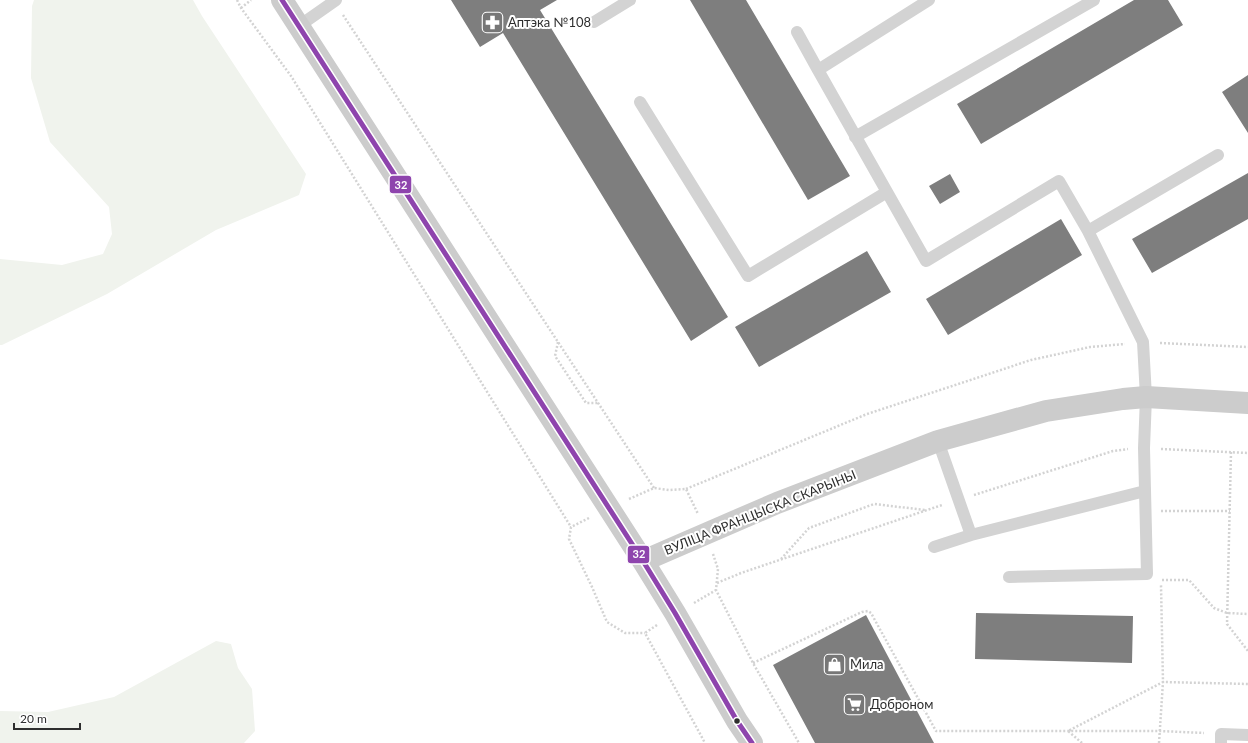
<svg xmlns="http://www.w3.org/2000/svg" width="1248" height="743" viewBox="0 0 1248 743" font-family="Lato,sans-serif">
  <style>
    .green { fill: #f0f3ed }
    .building { fill: #7e7e7e }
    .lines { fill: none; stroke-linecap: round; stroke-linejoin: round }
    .path { stroke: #d3d3d3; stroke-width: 2.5; stroke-dasharray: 2 2; stroke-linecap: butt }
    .lane { stroke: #d3d3d3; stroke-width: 12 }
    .secondary { stroke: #ccc; stroke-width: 22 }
    .bus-1-casing { stroke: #fff; stroke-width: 8 }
    .bus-1 { stroke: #8e44ad; stroke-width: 5 }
    .bus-dot { fill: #2e2e2e; stroke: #fff; stroke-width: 1.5 }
    .labels { text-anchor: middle; stroke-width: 4; stroke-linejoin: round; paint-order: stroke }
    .poi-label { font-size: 13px; fill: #2e2e2e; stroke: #fff; text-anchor: start }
    .street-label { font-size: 13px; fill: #2e2e2e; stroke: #fff }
    .line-badge { stroke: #fff; stroke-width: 1.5 }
    .badge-label { font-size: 11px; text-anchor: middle; font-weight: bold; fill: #fff }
  </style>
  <rect width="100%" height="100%" fill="#fff"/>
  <path class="green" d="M34,0H193L202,16L306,174L299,195L216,230L107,294L2,345H0V259L62,265L103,254L112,234L109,207L50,142L31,78L32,6Z
    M216,641L231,644L238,668L252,689L255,731L244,743H0V711L48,712L114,697Z"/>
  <path class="building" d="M451,0H557L540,10L728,317L691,341L503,33L480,47Z
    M690,0H746L850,176L808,200Z
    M1134,0H1168L1183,25L981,144L957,104Z
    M1248,75V133L1222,92Z
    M1248,173V219L1152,273L1132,239Z
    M950,174L960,192L940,204L929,186Z
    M1061,219L1082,255L948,335L926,299Z
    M867,251L891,292L759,367L735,327Z
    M976,613L1133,616L1132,663L975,659Z
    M866,615L934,743H815L773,665Z"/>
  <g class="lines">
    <path class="path" d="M237,0L241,8L291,76L571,527
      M241,8L251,0
      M343,15L654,488
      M558,342L555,356L586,403H599
      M1160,343L1248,347
      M1161,449L1248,453
      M1231,452L1227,624L1248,651
      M686,489L867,414L1031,360L1090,347L1125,344
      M974,495L1113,451L1128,449
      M629,499L654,488L669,490L686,489L698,514
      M1161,511H1230
      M589,518L571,527L569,539L592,587L607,622L625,633H645
      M713,554L718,569L716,590L753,663L799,743
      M781,559L809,528L874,504L925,510
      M1162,580H1189L1214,608L1227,613L1248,614
      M717,583L741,573L942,505
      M694,603L716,590
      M657,625L645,633L705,743
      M753,663L862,612L868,611L871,613L936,731H1160L1204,733
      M1082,743L1068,731L1163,682L1161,585
      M1159,743L1163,682L1248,684"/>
    <path class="lane" d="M594,22L630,0
      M299,26L336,0
      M797,32L818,70
      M640,102L748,276L887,192L926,261L1059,181L1088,231L1143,342L1146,397L1144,448L1147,574L1009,577
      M855,137L1094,0
      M887,192L818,70L929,0
      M1088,231L1218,155
      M938,441L971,535
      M934,547L971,535L1145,491
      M1221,743V734L1248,735"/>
    <path class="secondary" d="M282,0L643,561L675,613L737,721L752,743
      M643,561L777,503L938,441L1046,411L1123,399L1146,397L1248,403"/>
    <defs>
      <path id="bus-1" d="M282,0L643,561L675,613L737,721L752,743"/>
    </defs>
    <use href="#bus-1" class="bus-1-casing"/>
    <use href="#bus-1" class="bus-1"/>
  </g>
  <defs>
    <symbol id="pharmacy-square" viewBox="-11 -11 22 22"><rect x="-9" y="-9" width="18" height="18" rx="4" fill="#777" stroke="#fff"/><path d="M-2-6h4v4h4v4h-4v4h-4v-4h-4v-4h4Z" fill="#fff"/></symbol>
    <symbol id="shop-square" viewBox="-11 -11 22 22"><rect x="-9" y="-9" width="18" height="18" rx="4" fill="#777" stroke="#fff"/><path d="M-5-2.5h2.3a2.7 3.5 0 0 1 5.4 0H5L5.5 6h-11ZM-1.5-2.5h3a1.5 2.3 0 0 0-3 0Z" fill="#fff"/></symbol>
    <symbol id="supermarket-square" viewBox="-11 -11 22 22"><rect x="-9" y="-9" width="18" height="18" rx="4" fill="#777" stroke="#fff"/><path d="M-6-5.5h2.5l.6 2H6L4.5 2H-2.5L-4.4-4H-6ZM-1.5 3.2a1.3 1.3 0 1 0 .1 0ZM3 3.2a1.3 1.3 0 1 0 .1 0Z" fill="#fff"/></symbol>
  </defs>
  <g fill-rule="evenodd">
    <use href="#pharmacy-square" x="480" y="10" width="25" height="25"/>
    <use href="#shop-square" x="822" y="652" width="25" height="25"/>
    <use href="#supermarket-square" x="842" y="692" width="25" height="25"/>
  </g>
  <circle class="bus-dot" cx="737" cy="721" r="3.5"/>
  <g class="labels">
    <g class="poi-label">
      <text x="508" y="27">Аптэка №108</text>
      <text x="850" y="669">Мила</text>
      <text x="870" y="709">Доброном</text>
    </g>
    <g class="street-label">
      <text transform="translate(760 512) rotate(-22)" y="5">ВУЛІЦА ФРАНЦЫСКА СКАРЫНЫ</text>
    </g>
  </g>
  <g class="line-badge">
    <rect x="389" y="175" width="23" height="19" rx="4" fill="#8e44ad"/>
    <rect x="627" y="545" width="23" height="19" rx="4" fill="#8e44ad"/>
  </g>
  <g class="badge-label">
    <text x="401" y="189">32</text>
    <text x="639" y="558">32</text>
  </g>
  <path d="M14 723v6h66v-6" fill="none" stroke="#2e2e2e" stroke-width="2"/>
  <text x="20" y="723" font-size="12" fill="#2e2e2e" stroke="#ffffff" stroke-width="3" paint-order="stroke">20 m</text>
</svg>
